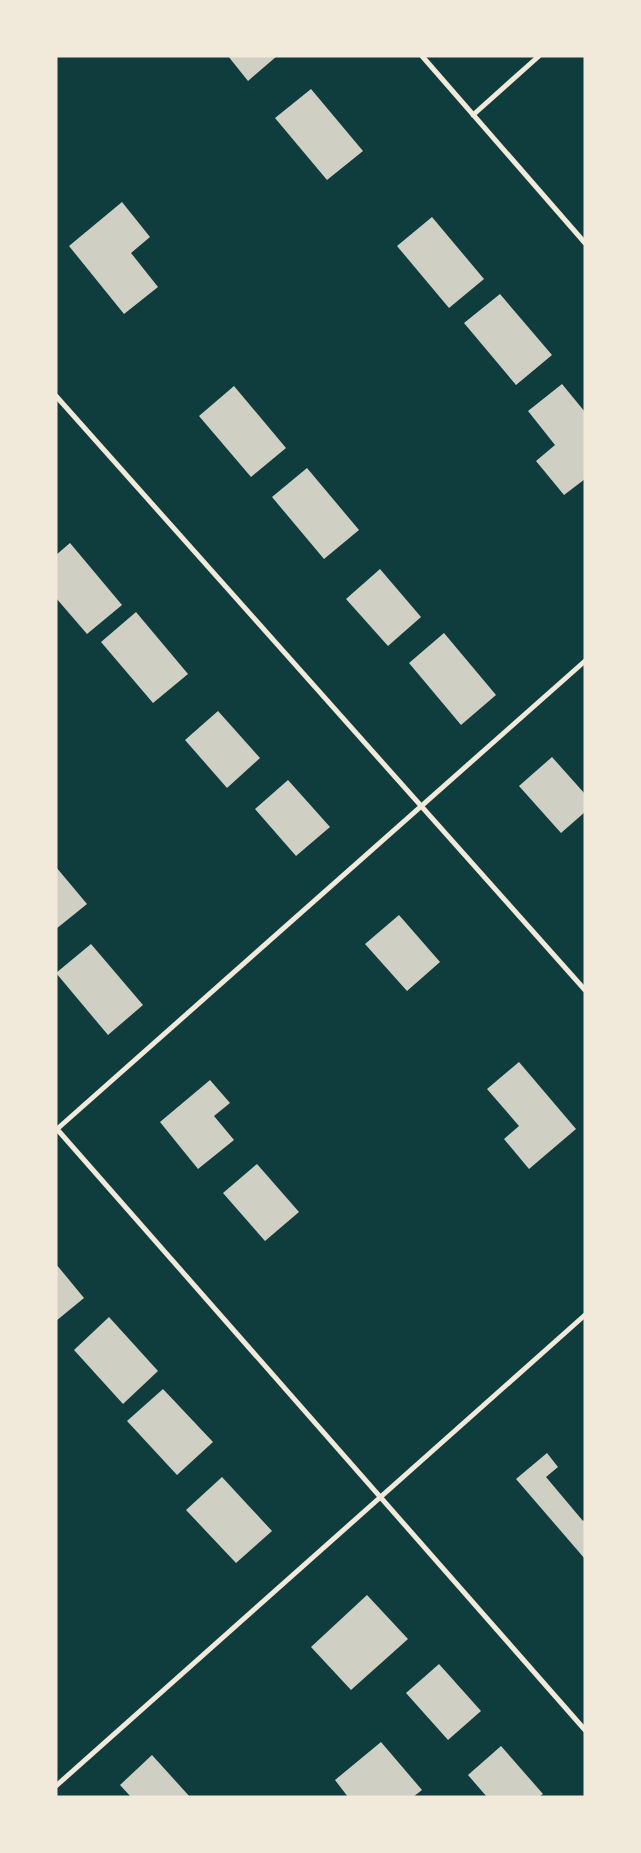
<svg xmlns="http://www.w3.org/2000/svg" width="641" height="1853" viewBox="0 0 641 1853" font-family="'Archivo Narrow',sans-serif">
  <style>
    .building { fill: #cfcfc3 }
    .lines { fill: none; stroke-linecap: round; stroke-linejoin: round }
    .minor { stroke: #f1e9da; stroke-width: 5 }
  </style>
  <rect width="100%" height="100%" fill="#0f3d3e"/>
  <path class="building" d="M228,56H277L248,81Z
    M311,89L363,151L327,180L275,118Z
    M122,202L150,237L131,253L158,287L124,314L69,246Z
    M432,217L484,279L449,308L397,246Z
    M500,294L552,355L516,385L464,323Z
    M562,384L585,412V479L564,495L536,461L555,445L528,411Z
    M234,386L286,448L251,477L199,416Z
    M307,468L359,530L324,559L272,497Z
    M70,543L122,605L87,634L56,598V555Z
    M380,569L421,617L388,646L346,599Z
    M136,612L188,674L153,703L101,642Z
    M444,633L496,695L461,725L409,663Z
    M218,711L260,758L227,788L185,740Z
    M552,757L585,794V812L561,833L519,786Z
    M288,780L330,827L296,856L255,809Z
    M56,867L87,904L56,929Z
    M399,915L440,962L407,991L365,944Z
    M91,944L143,1005L108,1035L56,973Z
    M519,1062L576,1129L529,1169L504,1139L519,1126L487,1089Z
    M210,1080L230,1103L214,1116L234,1140L198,1169L160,1122Z
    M257,1164L299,1212L265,1241L223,1193Z
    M56,1264L84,1298L56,1321Z
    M109,1317L158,1371L123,1404L74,1350Z
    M163,1389L213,1442L177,1475L127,1421Z
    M547,1453L558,1467L546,1477L583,1521L585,1519V1559L516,1479Z
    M222,1477L272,1531L236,1563L186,1510Z
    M367,1595L408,1639L351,1690L311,1647Z
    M439,1664L481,1711L448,1740L406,1693Z
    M381,1742L422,1790L413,1797H348L335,1780Z
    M501,1746L543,1794L539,1797H487L468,1775Z
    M152,1755L190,1797H131L120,1785Z"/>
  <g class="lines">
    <path class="minor" d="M422,56L585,243
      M473,115L539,56
      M56,396L585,990
      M56,1128L585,1730
      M56,1130L585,661
      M56,1786L585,1315"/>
  </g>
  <rect width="641" height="1853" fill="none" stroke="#f1e9da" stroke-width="115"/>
</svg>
